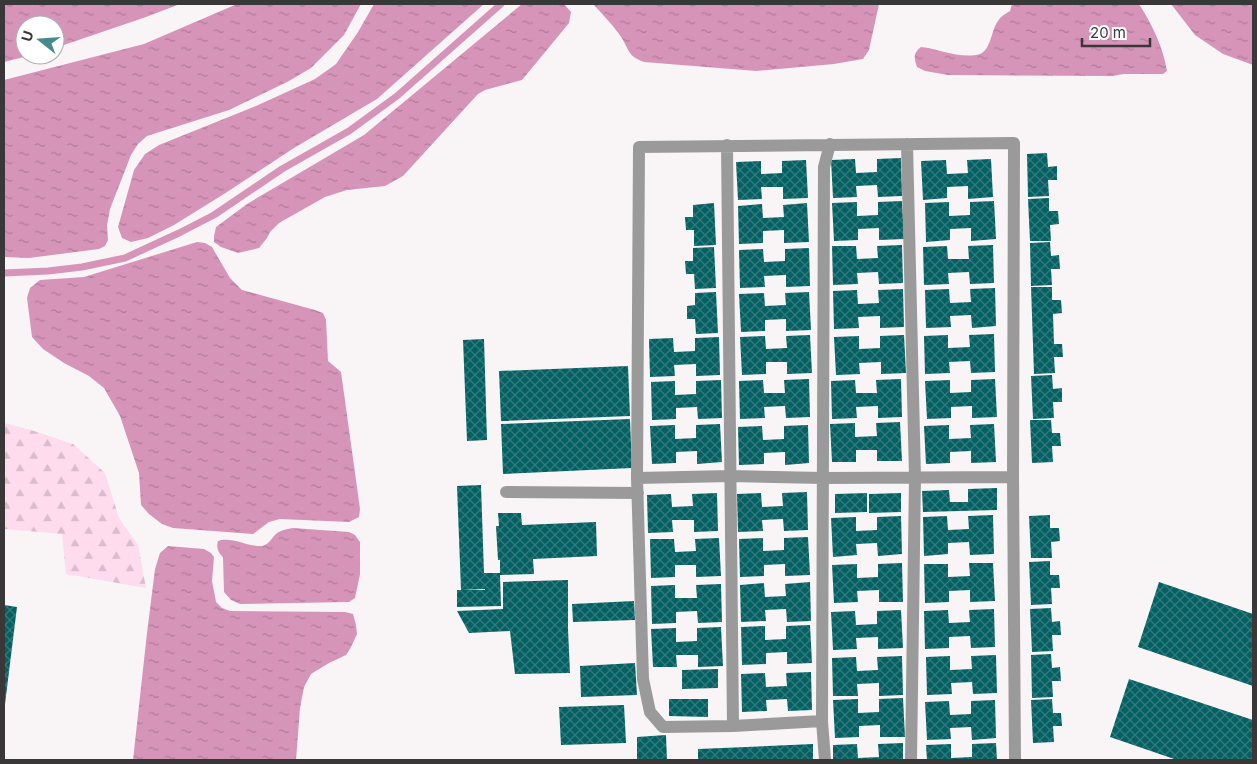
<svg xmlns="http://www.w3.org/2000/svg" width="1257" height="764" viewBox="0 0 1257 764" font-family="Inter,sans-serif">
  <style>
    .forest { fill: url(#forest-firs) }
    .water { fill: url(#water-ripples) }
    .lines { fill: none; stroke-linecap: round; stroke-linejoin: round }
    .stream { stroke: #d794b9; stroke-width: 7 }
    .building { fill: url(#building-cross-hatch) }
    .minor { stroke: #9b9a9a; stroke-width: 12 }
  </style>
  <defs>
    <pattern id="forest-firs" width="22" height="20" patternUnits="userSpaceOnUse" patternTransform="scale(1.25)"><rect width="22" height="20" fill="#fedced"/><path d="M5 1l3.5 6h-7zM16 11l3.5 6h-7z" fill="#dabdcc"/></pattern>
    <pattern id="water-ripples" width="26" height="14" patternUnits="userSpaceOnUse" patternTransform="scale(1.25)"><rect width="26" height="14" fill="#d794b9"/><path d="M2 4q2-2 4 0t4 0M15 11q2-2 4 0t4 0" fill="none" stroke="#af7a97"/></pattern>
    <pattern id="building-cross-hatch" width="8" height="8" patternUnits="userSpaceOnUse" patternTransform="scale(1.25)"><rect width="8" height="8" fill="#046163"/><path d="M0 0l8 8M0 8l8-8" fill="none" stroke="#347a7b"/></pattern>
  </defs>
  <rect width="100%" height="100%" fill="#f9f5f7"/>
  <path class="forest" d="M4,423L31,430L73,444L105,473L119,518L138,545L146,588L66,574L62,534L4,529Z"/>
  <path class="water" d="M4,4H180L146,17L55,48V25H25V55H32L4,62Z
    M237,4H361L344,35L311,68L289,81L229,110L147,136L138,144L131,155L110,209L107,225L108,240L105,246L99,249L29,258L4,257V80L144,44Z
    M374,4H484L377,99L294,148L224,194L174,225L148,238L131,242L122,238L118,227L134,170L145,154L159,145L256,106L315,79L336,64L358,32Z
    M522,4H564L571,12L569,23L522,80L485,90L478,94L403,176L385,186L347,190L325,197L279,223L270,232L267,238L259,248L238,253L221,247L214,242V236L216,227L247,204L364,135Z
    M593,4H879L869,50L863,59L834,64L756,71L644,62C626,56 629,47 619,34C611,23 602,14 593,4Z
    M1012,4H1139C1152,24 1163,47 1167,71L1163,74H1124L1112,76L948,75L925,71L917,67C914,58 913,53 921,47C939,49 957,58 976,55C992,53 990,31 998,21C1001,16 1005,14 1010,11Z
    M1171,4H1253V65L1223,54L1195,35Z
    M197,242L205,243L212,247L230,278L242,290L315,310L323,313L326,320L328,361L341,372L360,509L359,517L349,522L280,519L269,522L253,534L173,528L162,524L149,514L141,505L139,473L120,416L104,388L89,376L64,363L43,349L32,337L27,298L30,288L40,280L84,277Z
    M293,528L349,532L355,535L360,542V574L355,598L349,602L240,604L231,600L224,592L223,557C218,552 216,548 218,541C232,536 248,547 262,546C269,545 272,537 277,533C282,530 287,529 293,528Z
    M168,546L204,549L211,553L214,557L212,581L216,602L222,608L230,611L345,612L353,614L356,625L357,634L350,649L346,655L329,663L311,674L304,687L300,708L296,760H133L147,633L155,569L160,553Z"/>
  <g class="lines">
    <path class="stream" d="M4,273L48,271L82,267L125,258L179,233L214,215L282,169L349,131L397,96L501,4"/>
  </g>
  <path class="building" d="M1047,153L1048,167L1057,166V180H1048L1049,196L1028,197L1027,154Z
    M901,158L902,196L878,197L877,185L856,186L857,197L833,198L831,160L855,159L856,173L877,172V159Z
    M991,159L993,197L968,199V186L947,187V198L923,200L921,161L946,160L947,174L968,173L967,160Z
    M806,160L808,198L783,199V187H761L762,199L738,200L736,162L761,161V174L782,173V161Z
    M1049,198V211H1058L1059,224L1050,225L1051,241H1030L1028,199Z
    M902,201L904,239L879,240V228L858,229V240L834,241L832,203L857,202V216L878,215V202Z
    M994,201L996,239L971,241V228L950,229V240L926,242L925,203L949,202V216L970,215V202Z
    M714,203L716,245L694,246V230H686L685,217H693V205Z
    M807,203L809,242L784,243V230L763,231V243L739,244L738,206L762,204L763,218L784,217L783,205Z
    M1050,242L1051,256L1059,255L1060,269H1051L1052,285L1031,286L1030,243Z
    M902,245L903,283L879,284L878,272L857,273L858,284L833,285L832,246H856L857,259L878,258L877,246Z
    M993,245L994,283L970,284L969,272L948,273L949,284L924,285L923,247L947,246L948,259H969L968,246Z
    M714,247L716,288L695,289L694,274H686L685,261H693V248Z
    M809,248L810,286L786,287V275L764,276L765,287L740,288L739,250L763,249L764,262L785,261V249Z
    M1031,287H1052V300H1061L1062,313L1053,314L1054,344H1062L1063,357H1054L1055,373L1034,374Z
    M995,288L996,326L972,328L971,315L950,316L951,327L926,328L925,290L949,289L950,303L971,302L970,289Z
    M903,289L904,327L880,328V316L858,317L859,328L834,329L833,291L857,290L858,304L879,303L878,290Z
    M716,292L718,333L696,334L695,319H687V306L695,305V293Z
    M809,292L811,330L786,331V319L765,320V331L741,332L739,294L764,293L765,306L786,305L785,293Z
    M994,334L995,372L971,373L970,361L949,362L950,373L925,374L924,336L948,335V348L970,347L969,335Z
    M810,335L812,373L787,374V362H766V374L742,375L740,337L765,336L766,349L787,348L786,336Z
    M904,335L906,373L881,374V362L859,363L860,374L836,375L834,337L859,336V349L880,348V336Z
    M719,337L720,375L696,376V364L674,365L675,376L650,377L649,339L673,338L674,352L695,351V338Z
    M484,339L487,440L467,441L463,340Z
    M628,366L630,416L501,421L499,371Z
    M1052,375L1053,389L1062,388V402H1053L1054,418L1033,419L1031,376Z
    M809,379L810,417L786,418L785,406L764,407L765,418L740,419L739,381L763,380L764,393H785L784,380Z
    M901,379L902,417L878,418V406L856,407L857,418L832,419L831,381L855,380L856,393H877L876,380Z
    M995,379L997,417L972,418V406L951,407V418L927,419L925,381L950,380V393L971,392V380Z
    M721,380L722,418L698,419L697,407L676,408V419L652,420L651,382L675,381V395L696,394V381Z
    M630,419L632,468L503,474L501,424Z
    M1030,420H1051L1052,433H1060L1061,446H1052L1053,462L1032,463Z
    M900,422L902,461H877V450H856V462H832L830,424L855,423V437L877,436L876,423Z
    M720,424L722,462L697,464V451L676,452V463L652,464L650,426L675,425V439L696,438V425Z
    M994,424L996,462L971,463V451L950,452V463L926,464L924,426L949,425V439L971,438L970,425Z
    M808,425L809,463L785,465V452L764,453V464L739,465L738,427L762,426L763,440L784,439V426Z
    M481,485L484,573H500V560H498L496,526H499L498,513H521L522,525L596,522L597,556L533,559L534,574L500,575L501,606L457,607V590H485V589L461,590L457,486Z
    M997,488V510L923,512L922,491L949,490L950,502H968V489Z
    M807,492L808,530L784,531L783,519L762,520L763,531L738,532L737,494L761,493L762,507L783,506L782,493Z
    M717,493L718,531L694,532V520H672L673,532L648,533L647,495L671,494L672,507L693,506L692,494Z
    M867,493V512L835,513V494Z
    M901,493V512L869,513V494Z
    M993,515L994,554L970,555L969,542L948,543V554L924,556L923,517L947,516L948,530L969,529L968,516Z
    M1050,515V528H1059L1060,541L1051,542L1052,558H1031L1029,516Z
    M901,516L902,554L878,556L877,543L856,544L857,555L833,557L831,518L856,517V531L877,530V517Z
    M808,537L810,575L785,576V564L764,565V576L740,577L739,539L763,538V551L784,550V538Z
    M719,538L721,576L696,577V565H675V577L651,578L650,539H674L675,552L696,551L695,539Z
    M1050,561V575H1059L1060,588H1051L1052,604L1031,605L1029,562Z
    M902,563L903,602H879V590L857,591L858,602L834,603L832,565L857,564V578L878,577V564Z
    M969,563H993L995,601L970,602V590L949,591V602L925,603L924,564H948V577L970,576Z
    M568,580V629L570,673L515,674L510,631L469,633L457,611L503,609V582Z
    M810,582L811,621L787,622L786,609L765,610L766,621L741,622L740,585L764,583L765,597L786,596L785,584Z
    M1159,582L1253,614V686L1138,647Z
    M721,584L722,622L698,623L697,611L676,612V623L652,624L651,586L675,585V598H697L696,585Z
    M634,601L635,620L573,622L572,604Z
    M4,605L17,607L5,704H4Z
    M1051,608L1052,622L1060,621L1061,635H1052L1053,651L1032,652L1030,609Z
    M994,609L995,647L971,648L970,636L949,637V648L925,649L924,611L948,610L949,623L970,622L969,610Z
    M901,610L903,648L878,649V637L856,638L857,649L833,650L831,612L855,611L856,625L877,624V611Z
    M810,625L812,663L787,664V652L766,653V664L742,665L741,627L765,626V640L786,639V626Z
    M721,627L723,666L698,667V655H676L677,667H653L651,629L676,628V642L697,641V628Z
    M1051,654L1052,668L1060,667L1061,681H1052L1053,697L1032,698L1031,655Z
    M996,655L997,693L973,694L972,682L951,683L952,694L927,695L926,657L950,656V670L972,669L971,656Z
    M902,656L903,695L879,696V683L857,684L858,696H833L832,658L856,657L857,671L878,670L877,657Z
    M635,663L637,695L581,697L580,666Z
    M718,669V688L682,689V670Z
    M811,672L812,710L788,711L787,699L766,700L767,711L742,712L741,674L765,673L766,687L787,686L786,673Z
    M1129,679L1253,720V760H1177L1110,737Z
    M903,698L905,737H880V725L859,726V737L835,738L833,700L858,699V713L879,712V699Z
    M669,699H708V717L669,716Z
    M1052,699L1053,713H1061L1062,726H1053L1054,742L1033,743L1031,700Z
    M995,700L996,738L972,740L971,727L950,728L951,739L927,740L925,702L949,701L950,715L971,714V701Z
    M624,705L626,743L561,745L559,707Z
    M666,735L667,760H637V737Z
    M903,743V760H833V745L857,744L858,758L879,757L878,744Z
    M996,743L997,760H927L926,745L951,744V758L972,757V744Z
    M813,744V760H698V749Z"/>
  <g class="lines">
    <path class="minor" d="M907,144L915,477L911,760
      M727,145L733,726
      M637,478L731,476L823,478L1013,477
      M506,492L638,493
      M822,721L733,726L663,727L650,712L643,679L637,478L639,147L1014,143L1013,477L1015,760
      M825,760L822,721L824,167L830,144"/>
  </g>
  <rect width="1257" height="764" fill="none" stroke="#393738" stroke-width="10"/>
  <g transform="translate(40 40) rotate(287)"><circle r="24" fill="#ffffff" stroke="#b0afaf"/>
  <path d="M0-4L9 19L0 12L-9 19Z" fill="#438b8d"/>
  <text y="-8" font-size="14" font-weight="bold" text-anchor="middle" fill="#393738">U</text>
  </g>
  <path d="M1082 38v8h68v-8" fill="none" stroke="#393738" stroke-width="2.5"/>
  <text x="1090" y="38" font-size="15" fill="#393738" stroke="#ffffff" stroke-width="4" paint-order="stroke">20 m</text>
</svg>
